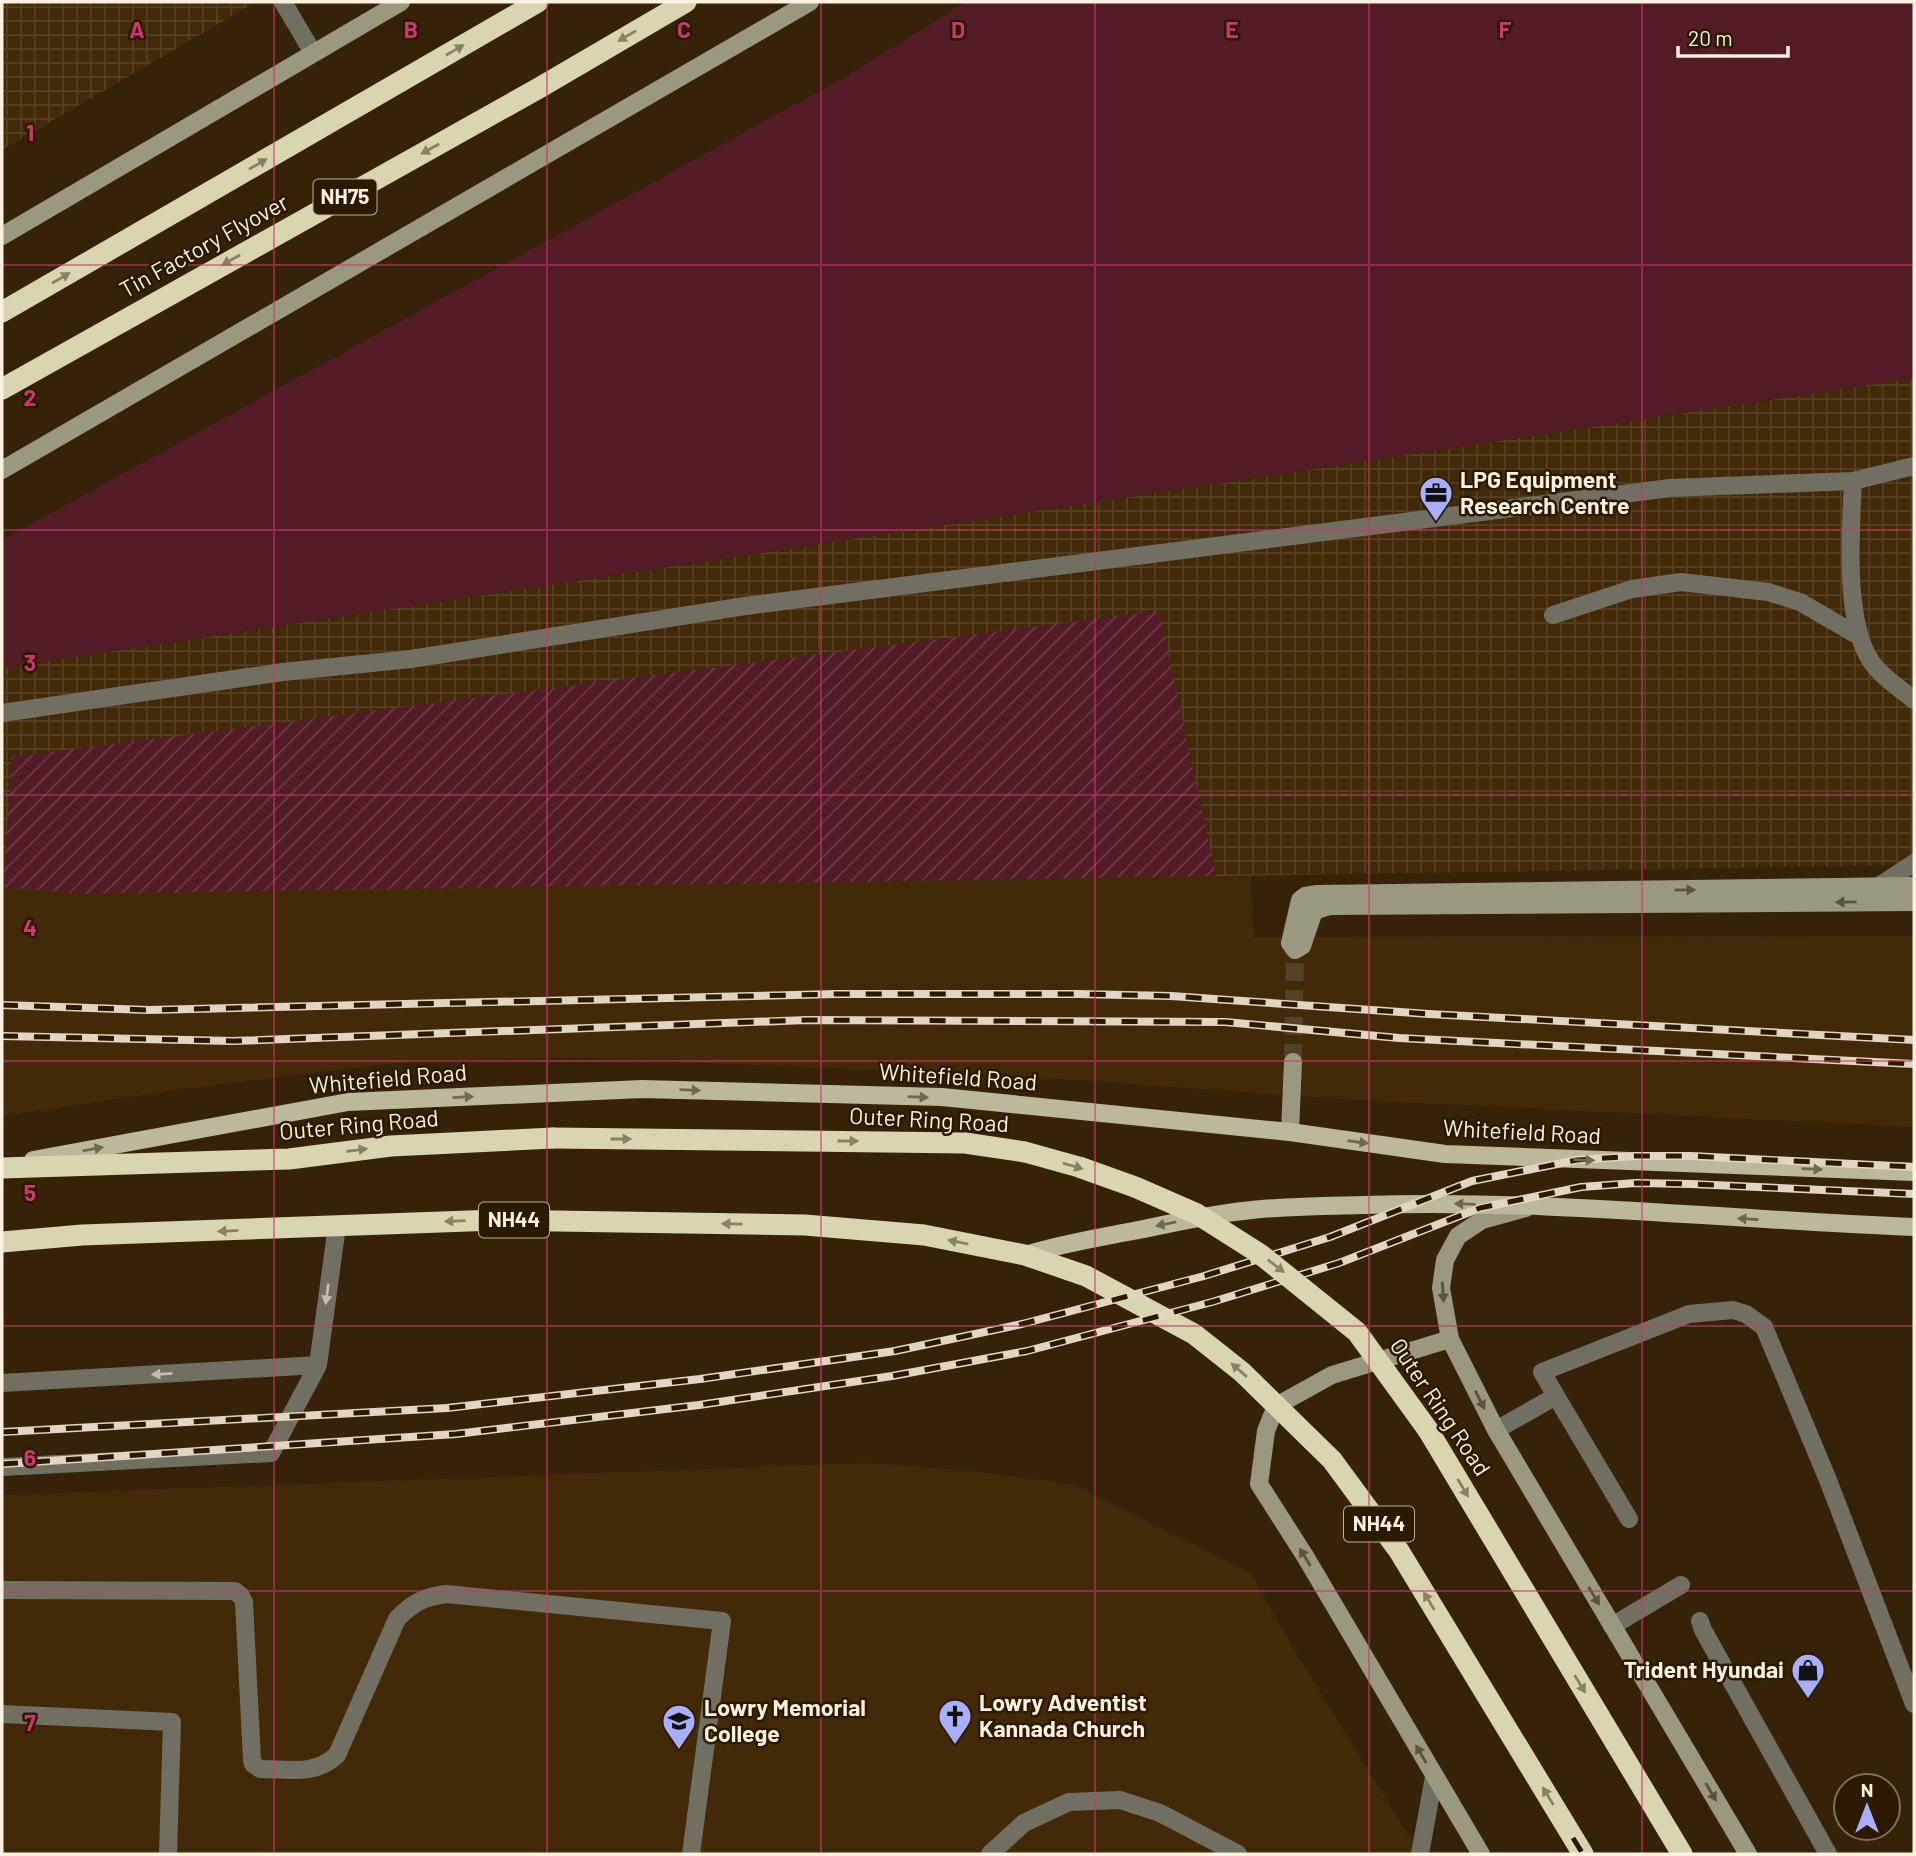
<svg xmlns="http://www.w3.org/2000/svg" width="1916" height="1856" viewBox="0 0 1916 1856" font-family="Barlow,sans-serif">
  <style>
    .built { fill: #422a09 }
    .industrial { fill: url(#industrial-grid) }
    .grass { fill: #521b26 }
    .garden { fill: url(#garden-furrows) }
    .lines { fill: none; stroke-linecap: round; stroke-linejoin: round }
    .secondary-tunnel { stroke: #534129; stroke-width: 18; stroke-dasharray: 18 9; stroke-linecap: butt }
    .lane { stroke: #716f61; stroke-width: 18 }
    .street { stroke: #716f61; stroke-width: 18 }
    .secondary { stroke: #9b9882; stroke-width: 18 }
    .primary { stroke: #bbb89b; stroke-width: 18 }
    .highway { stroke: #d9d5b1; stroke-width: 21 }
    .rail-casing { stroke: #e2d5c4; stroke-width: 8 }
    .rail { stroke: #2b1901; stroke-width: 5; stroke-dasharray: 16; stroke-linecap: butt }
    .highway-bridge { stroke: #d9d5b1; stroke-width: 21 }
    .oneway { fill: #8b8062 }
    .oneway2 { fill: #5d523b }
    .oneway3 { fill: #73684e }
    .oneway4 { fill: #c4bcae }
    .grid { fill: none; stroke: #cb386f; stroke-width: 2; stroke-opacity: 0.55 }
    .labels { text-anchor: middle; stroke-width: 5; stroke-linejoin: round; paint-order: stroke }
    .shield { fill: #2b1901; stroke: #bdb09e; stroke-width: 2 }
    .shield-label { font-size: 21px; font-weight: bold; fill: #fcf0e1 }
    .street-label { font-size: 23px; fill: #fcf0e1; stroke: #2b1901 }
    .poi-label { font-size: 23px; font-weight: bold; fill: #fcf0e1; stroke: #2b1901; text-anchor: start }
    .grid-label { font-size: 23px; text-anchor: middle; font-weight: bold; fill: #cb386f; stroke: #2b1901; stroke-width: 5; stroke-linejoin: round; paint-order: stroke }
  </style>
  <defs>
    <pattern id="industrial-grid" width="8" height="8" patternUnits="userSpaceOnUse" patternTransform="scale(1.75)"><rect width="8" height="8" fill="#422a09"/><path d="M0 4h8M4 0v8" fill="none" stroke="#553f21"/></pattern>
    <pattern id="garden-furrows" width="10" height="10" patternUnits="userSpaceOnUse" patternTransform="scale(1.75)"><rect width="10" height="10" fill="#521b26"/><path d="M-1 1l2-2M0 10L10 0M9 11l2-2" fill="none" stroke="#6c3c45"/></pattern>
  </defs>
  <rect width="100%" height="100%" fill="#352208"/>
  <path class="built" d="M1251,875L1254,937L1914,936V1127L1337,1099L1021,1076L577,1058L406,1062L198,1087L2,1116V887L83,894Z
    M865,1463L964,1470L1072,1484L1251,1573L1293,1648L1420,1854H2V1495Z"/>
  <path class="industrial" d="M2,2H256L2,150Z
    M1914,378V865L83,894L2,887V668Z"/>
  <path class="grass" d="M966,2H1914V378L2,668V540L843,78Z"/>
  <path class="garden" d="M1159,611L1216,876L83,894L3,887L12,757Z"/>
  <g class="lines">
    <path class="secondary-tunnel" d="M1293,1062L1295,950"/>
    <path class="lane" d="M283,2L313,53
      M1853,481C1851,529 1842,632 1877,669C1888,681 1902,690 1914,700
      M1553,615L1632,589L1681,582L1768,592L1800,602L1857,635
      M2,713L283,672L411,659L745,606L1670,488L1853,481L1914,466
      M1879,893V886L1914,863
      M1556,1396L1542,1372L1689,1314L1733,1310L1746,1314L1764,1327L1828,1480L1914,1704
      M1496,1430L1556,1396L1629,1519
      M2,1590L235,1591L241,1596L244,1602L252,1760L253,1764L260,1769C291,1769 314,1776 337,1755L397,1619C412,1603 424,1597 446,1594L722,1621L691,1854
      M1700,1621L1703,1630L1828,1854
      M1612,1626L1681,1585
      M2,1714L172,1722L168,1854
      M990,1854L1024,1823L1069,1802L1120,1800L1160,1813L1238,1854
      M1420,1854L1434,1777"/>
    <path class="street" d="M2,1383L318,1365L337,1226
      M2,1467L271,1453L318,1365"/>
    <path class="secondary" d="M2,236L401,2
      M2,470L810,2
      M1914,886L1317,894L1305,896L1300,900L1290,943L1295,950L1302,946L1314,911L1330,906L1914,902
      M1290,1132L1293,1062
      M1526,1208L1482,1220L1458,1236L1445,1260L1441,1288L1450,1339L1496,1430L1748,1854
      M1450,1339L1332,1375L1276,1406L1266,1431L1259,1484L1305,1556L1481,1854"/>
    <path class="primary" d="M33,1160L348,1102L642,1089L942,1097L1290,1132L1445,1154L1914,1172
      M1025,1255C1060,1244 1097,1238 1133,1231C1170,1224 1206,1215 1243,1211C1283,1206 1324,1206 1364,1205C1548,1199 1731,1220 1914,1227"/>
    <path class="highway" d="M2,312L538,2
      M2,389L539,88L686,2
      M2,1168L289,1159L391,1146L553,1138
      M2,1242L82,1235L496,1220L805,1225L924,1235L1025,1255L1086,1276L1194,1334L1242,1372L1332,1460L1399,1551L1583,1854
      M1428,1430L1682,1854"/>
    <defs>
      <path id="rail" d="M2,1005L149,1010L837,994H1079L1171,996L1429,1014L1914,1040
        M2,1036L233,1041L807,1020L1225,1022L1399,1038L1914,1064
        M2,1432L447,1408L700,1379L895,1351L1022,1324L1204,1276L1330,1237L1472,1181L1577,1160L1635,1156H1691L1914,1167
        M2,1464L456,1434L699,1405L892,1376L1027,1351L1212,1302L1339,1263L1480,1208L1581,1187L1636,1183L1691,1184L1914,1194
        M1573,1838L1583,1854"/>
    </defs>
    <use href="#rail" class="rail-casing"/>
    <use href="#rail" class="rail"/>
    <path class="highway-bridge" d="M553,1138L965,1143L1025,1152L1079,1167L1135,1187L1197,1214L1260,1254L1357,1332L1428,1430"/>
  </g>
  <defs><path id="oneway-solid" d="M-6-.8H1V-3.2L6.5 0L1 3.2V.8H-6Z" transform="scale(1.75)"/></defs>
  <g class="oneway">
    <use href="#oneway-solid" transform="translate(627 36) rotate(150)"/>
    <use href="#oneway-solid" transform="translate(455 50) rotate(-30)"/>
    <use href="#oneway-solid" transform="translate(430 149) rotate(151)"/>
    <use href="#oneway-solid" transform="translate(258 164) rotate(-30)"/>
    <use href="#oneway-solid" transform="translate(231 260) rotate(151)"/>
    <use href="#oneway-solid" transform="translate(61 278) rotate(-30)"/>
    <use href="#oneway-solid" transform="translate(621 1139)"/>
    <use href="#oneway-solid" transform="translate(848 1141)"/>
    <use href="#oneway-solid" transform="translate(357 1150) rotate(-7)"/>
    <use href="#oneway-solid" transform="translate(1073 1166) rotate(16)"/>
    <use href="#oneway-solid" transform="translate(455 1221) rotate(178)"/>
    <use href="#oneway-solid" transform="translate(732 1224) rotate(-179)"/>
    <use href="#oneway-solid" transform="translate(228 1231) rotate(177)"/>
    <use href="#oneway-solid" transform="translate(958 1242) rotate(-169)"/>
    <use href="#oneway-solid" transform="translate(1276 1266) rotate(38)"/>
    <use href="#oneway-solid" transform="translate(1239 1370) rotate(-139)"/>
    <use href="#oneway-solid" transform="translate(1463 1488) rotate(59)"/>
    <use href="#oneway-solid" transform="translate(1429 1601) rotate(-121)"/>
    <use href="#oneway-solid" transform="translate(1580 1684) rotate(59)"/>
    <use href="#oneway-solid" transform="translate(1548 1796) rotate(-121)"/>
  </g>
  <g class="oneway2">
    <use href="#oneway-solid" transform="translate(1685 890) rotate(-1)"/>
    <use href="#oneway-solid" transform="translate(1846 902) rotate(179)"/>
    <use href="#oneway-solid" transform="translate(1443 1292) rotate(86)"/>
    <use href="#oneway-solid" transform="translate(1480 1400) rotate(63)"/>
    <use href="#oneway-solid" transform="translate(1305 1557) rotate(-121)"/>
    <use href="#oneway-solid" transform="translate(1594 1596) rotate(59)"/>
    <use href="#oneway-solid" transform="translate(1421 1754) rotate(-120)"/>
    <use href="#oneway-solid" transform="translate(1711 1792) rotate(59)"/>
  </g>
  <g class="oneway3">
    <use href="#oneway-solid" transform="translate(690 1090) rotate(2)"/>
    <use href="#oneway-solid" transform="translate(463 1097) rotate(-3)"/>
    <use href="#oneway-solid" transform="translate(918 1097) rotate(2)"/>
    <use href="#oneway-solid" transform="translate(1358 1142) rotate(8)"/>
    <use href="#oneway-solid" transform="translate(93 1149) rotate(-10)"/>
    <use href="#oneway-solid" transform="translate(1584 1160) rotate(2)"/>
    <use href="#oneway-solid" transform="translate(1812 1169) rotate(2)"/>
    <use href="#oneway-solid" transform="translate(1465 1204) rotate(-178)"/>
    <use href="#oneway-solid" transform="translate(1748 1219) rotate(-176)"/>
    <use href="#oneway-solid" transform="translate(1166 1224) rotate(169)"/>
  </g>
  <g class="oneway4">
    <use href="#oneway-solid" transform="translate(327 1294) rotate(98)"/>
    <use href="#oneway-solid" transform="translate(162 1374) rotate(177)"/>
  </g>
  <path class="grid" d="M274,2V1854M547,2V1854M821,2V1854M1095,2V1854M1369,2V1854M1642,2V1854M2,265H1914M2,530H1914M2,795H1914M2,1061H1914M2,1326H1914M2,1591H1914"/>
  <defs>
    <symbol id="office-pin" viewBox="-11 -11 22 30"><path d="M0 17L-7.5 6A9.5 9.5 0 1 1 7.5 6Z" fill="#aaaffb" stroke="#2b1901"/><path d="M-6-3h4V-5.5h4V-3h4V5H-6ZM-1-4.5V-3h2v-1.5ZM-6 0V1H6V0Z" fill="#111"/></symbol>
    <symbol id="shop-pin" viewBox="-11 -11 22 30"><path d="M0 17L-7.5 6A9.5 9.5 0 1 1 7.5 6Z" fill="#aaaffb" stroke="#2b1901"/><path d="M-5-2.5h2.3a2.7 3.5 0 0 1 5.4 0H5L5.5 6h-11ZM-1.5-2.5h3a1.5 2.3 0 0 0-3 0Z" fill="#111"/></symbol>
    <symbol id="church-pin" viewBox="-11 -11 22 30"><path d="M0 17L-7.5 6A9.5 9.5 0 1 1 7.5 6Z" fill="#aaaffb" stroke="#2b1901"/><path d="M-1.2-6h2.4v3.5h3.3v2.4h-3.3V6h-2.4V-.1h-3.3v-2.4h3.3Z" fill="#111"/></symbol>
    <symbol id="university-pin" viewBox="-11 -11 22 30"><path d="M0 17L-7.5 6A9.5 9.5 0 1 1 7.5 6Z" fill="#aaaffb" stroke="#2b1901"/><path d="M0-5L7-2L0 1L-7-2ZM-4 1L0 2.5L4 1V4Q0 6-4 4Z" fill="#111"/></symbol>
  </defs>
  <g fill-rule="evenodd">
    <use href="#office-pin" x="1417" y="474" width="38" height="52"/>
    <use href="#shop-pin" x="1789" y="1651" width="38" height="52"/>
    <use href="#church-pin" x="936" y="1697" width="38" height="52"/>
    <use href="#university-pin" x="660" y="1702" width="38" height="52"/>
  </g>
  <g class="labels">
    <g class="shield">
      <rect x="313.5" y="179.5" width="63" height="35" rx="5"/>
      <rect x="479" y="1202.5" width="70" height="35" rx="5"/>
      <rect x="1344" y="1506.5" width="70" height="35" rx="5"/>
    </g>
    <g class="shield-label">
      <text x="345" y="204">NH75</text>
      <text x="514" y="1227">NH44</text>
      <text x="1379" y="1531">NH44</text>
    </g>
    <g class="street-label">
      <text transform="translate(204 246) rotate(-29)" y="8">Tin Factory Flyover</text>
      <text transform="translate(958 1077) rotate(4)" y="8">Whitefield Road</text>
      <text transform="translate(388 1079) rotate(-5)" y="8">Whitefield Road</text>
      <text transform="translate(929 1120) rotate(3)" y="8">Outer Ring Road</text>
      <text transform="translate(359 1125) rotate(-5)" y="8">Outer Ring Road</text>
      <text transform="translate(1522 1132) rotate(3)" y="8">Whitefield Road</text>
      <text transform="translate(1440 1407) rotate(56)" y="8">Outer Ring Road</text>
    </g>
    <g class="poi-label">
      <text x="1460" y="488">LPG Equipment<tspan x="1460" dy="26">Research Centre</tspan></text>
      <text x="1784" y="1678" text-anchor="end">Trident Hyundai</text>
      <text x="979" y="1711">Lowry Adventist<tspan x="979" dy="26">Kannada Church</tspan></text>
      <text x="704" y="1716">Lowry Memorial<tspan x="704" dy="26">College</tspan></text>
    </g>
  </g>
  <g class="grid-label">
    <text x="137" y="38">A</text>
    <text x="411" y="38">B</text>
    <text x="684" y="38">C</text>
    <text x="958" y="38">D</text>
    <text x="1232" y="38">E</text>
    <text x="1505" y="38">F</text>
    <text x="30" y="141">1</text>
    <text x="30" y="406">2</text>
    <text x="30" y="671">3</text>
    <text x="30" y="936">4</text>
    <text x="30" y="1201">5</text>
    <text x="30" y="1466">6</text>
    <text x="30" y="1731">7</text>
  </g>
  <rect width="1916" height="1856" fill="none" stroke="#fcf0e1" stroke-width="7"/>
  <g transform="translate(1867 1807)"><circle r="33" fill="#2b1901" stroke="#7f6f5b" stroke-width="2"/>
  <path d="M0-5L12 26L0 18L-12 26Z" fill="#aaaffb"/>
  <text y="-10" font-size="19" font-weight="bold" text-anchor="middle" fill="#fcf0e1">N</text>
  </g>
  <path d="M1678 46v10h110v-10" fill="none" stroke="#fcf0e1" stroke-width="3.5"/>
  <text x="1688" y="46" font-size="21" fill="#fcf0e1" stroke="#2b1901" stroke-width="5" paint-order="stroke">20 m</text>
</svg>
